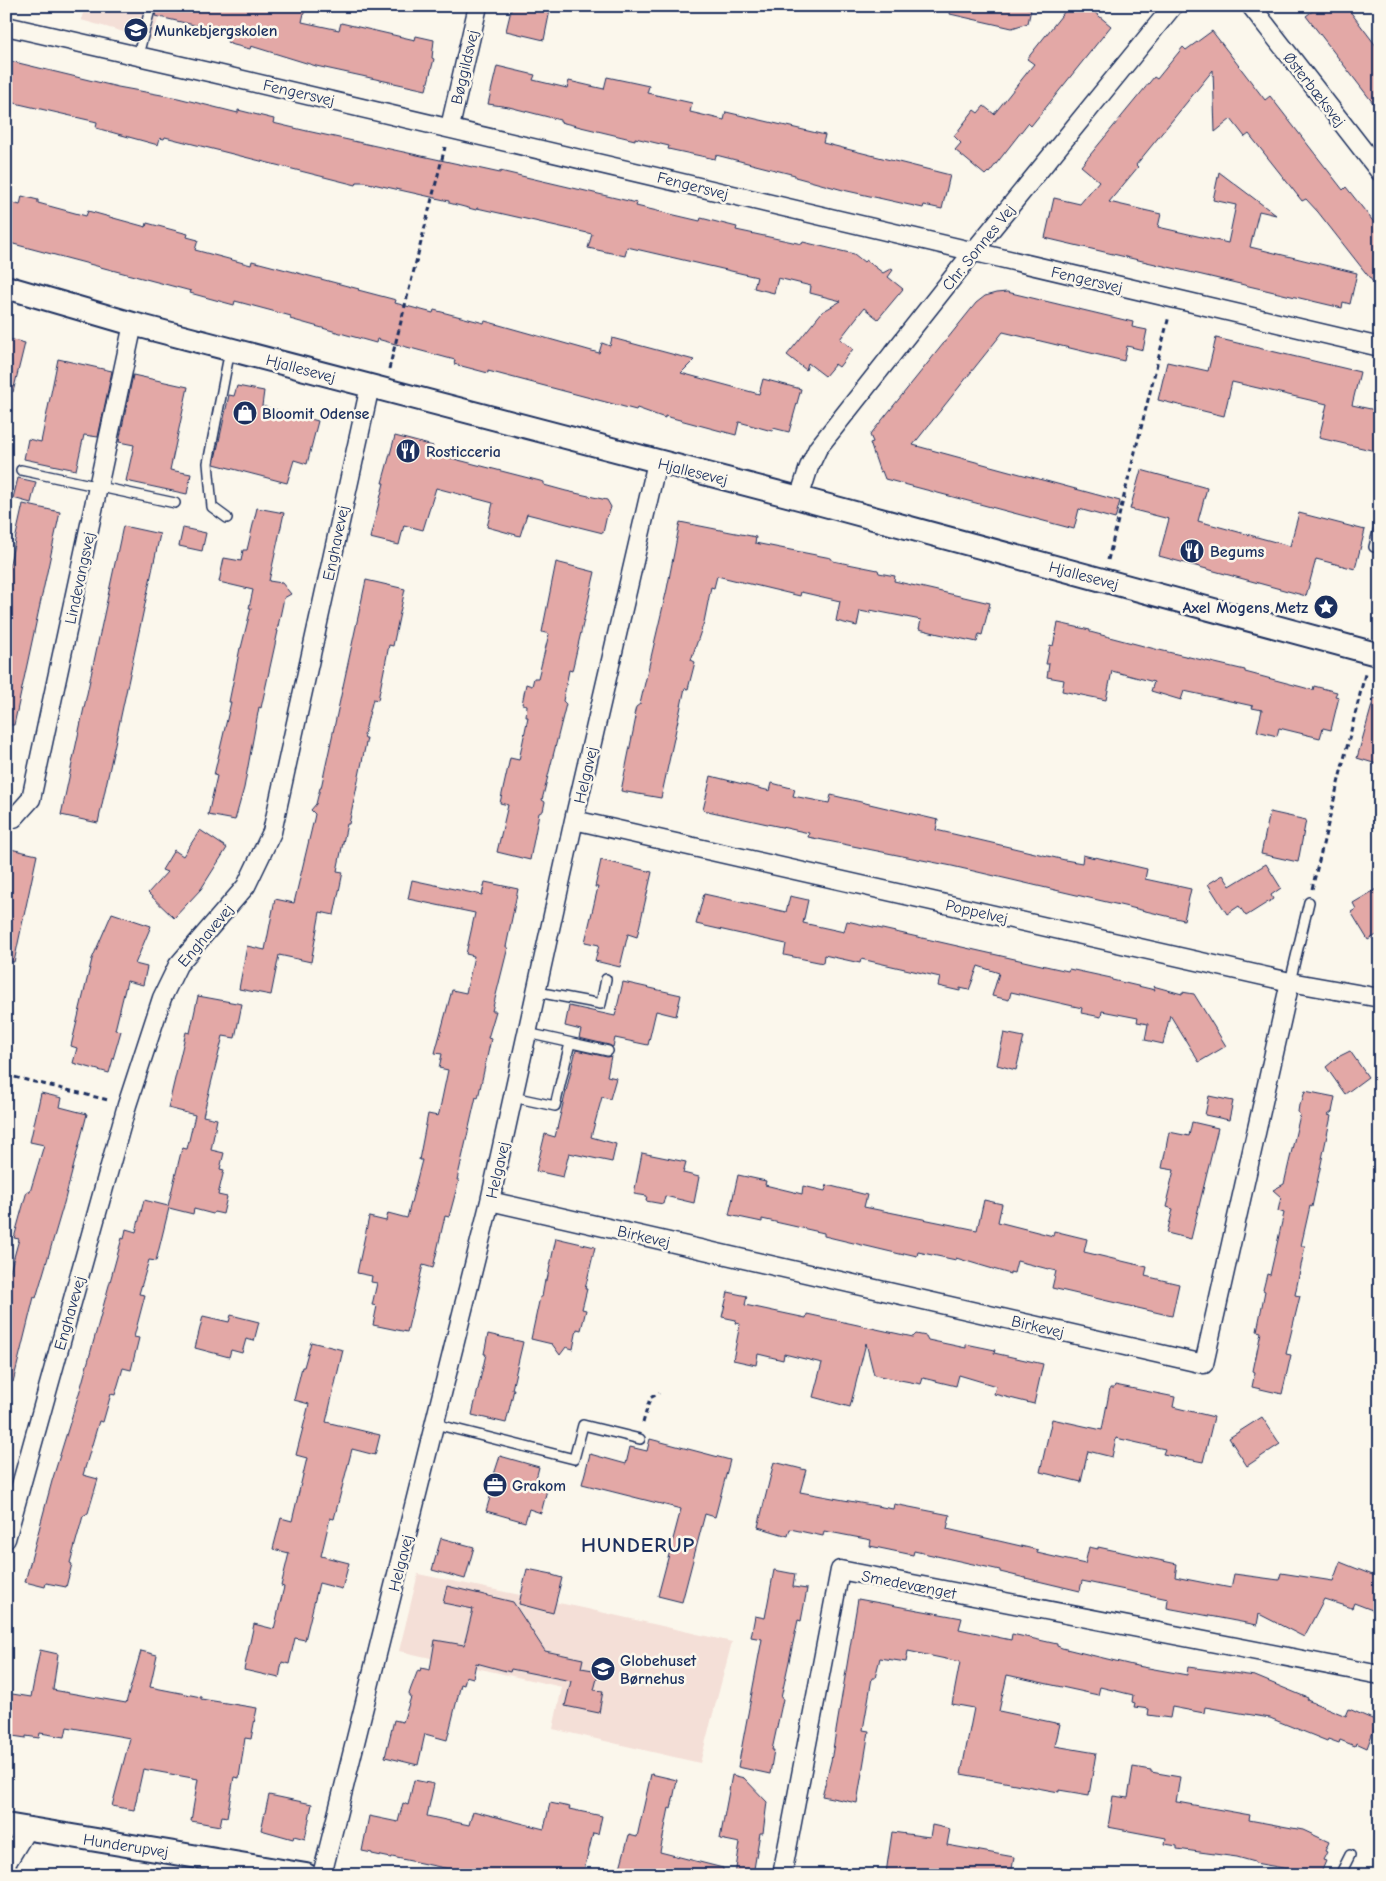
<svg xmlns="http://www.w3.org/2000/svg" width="1386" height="1881" viewBox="0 0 1386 1881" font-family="'Comic Neue',sans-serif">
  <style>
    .built { fill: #f4dfd7 }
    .building { fill: #e3a8a6; stroke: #1b2f5e }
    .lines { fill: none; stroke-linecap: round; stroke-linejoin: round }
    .service-casing { stroke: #1b2f5e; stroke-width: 12 }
    .minor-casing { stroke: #1b2f5e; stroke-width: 21 }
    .tertiary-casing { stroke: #1b2f5e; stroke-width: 26 }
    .path { stroke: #1b2f5e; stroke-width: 3; stroke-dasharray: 5 4; stroke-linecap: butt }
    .service { stroke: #fbf7ec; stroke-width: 9 }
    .minor { stroke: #fbf7ec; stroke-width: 18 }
    .tertiary { stroke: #fbf7ec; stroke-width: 22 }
    .labels { text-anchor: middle; stroke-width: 5; stroke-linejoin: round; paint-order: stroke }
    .poi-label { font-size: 16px; font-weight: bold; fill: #1b2f5e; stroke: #fbf7ec; text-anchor: start }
    .street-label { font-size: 16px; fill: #1b2f5e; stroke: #fbf7ec }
    .district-label { font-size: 21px; font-weight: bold; letter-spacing: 1px; fill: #1b2f5e; stroke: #fbf7ec }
  </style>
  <rect width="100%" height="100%" fill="#fbf7ec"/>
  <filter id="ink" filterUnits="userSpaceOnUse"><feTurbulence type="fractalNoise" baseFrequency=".02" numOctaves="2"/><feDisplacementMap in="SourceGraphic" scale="10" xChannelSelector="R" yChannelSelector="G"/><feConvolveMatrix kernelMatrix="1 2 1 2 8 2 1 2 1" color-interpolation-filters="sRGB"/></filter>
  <g filter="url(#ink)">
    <path class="built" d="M85,6H161L153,40L81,20Z
      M418,1574L583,1608L732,1642L700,1763L553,1729L562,1687L399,1651Z"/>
    <path class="building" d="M157,6H295L305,9L302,22L339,30L341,23L415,40L416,36L434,40L432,58L434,59L426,90L316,66L251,46L250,49L230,44V43L227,42L229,33L155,16Z
      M512,6H534L550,10L544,40L506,31Z
      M950,6H1021L1031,9L1028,23L1012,28L950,14Z
      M1069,6H1087L1111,26L1031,126L1028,123L989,173L988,172L985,175L955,150L961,143L954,136L974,110L978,113L984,106L994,114L1034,64L1027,59Z
      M1319,6H1346L1380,51V112L1306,16Z
      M1212,31L1265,100L1270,96L1343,190L1346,187L1380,230V291L1318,212L1306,199L1302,201L1249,134L1245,137L1231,119L1215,132L1213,70L1136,165L1138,167L1109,202L1161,214L1158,227L1228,243L1236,205L1213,200L1219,172L1276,215L1259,211L1250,247L1357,273L1350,304L1343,302L1342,308L1045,238L1054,198L1080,204L1099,181L1081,166L1154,77L1157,79L1183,47L1186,50Z
      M6,60L118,87L178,98L238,113V110L274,119L273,123L307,131L500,173V171L637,203L636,206L700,221L701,218L737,227L736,230L802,244L803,242L854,254L864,262L866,260L883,273L892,268L893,270L888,277L903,289L878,319L864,308L840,339L853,349L839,367L835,364L825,376L808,363L806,370L787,355L822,312L841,301L810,293L811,286L778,278L774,293L754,288L757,277L627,247L625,256L588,248L592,234L477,208L476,210L449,203V201L364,182H357L356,185L165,137L164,139L160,138L158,145L96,128L97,122L6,101Z
      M497,66L535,75L533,80L567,88L569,81L604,89L607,77L649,86L647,93L692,103L690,112L724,120L726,112L795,128L825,135L823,143L950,175L942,209L924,205L923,208L843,190L795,177V175L716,155L715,159L668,149L669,146L635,138V140L560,122V120L509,107L488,104Z
      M22,196L38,200V203L86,216L88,211L146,227L147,223L188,234L187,237L198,240L195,250L251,265L252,261L359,289L358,290L396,300L395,303L433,313L434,310L484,323L485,321L599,353L602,343L610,346L612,338L694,360L681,373L759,394L763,379L801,389L789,432L773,428L772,431L739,422L736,435L665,416V418L637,408L636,410L488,371V373L454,364L455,360L377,339L376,343L290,319L291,316L235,301L234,305L190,293L191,291L6,242V201L20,205Z
      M1007,292L1133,322L1132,327L1147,330L1143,350L1127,346L1124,361L1003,332L913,445L1120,501L1115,519L1079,509L1074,529L885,479L882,471L880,472L870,443L873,442L870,435L976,303L985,296L996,293Z
      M6,338L25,343L13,392L6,391Z
      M1216,338L1360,372L1352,405L1380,411V452L1319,438L1327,404L1232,382L1224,416L1158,400L1167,362L1208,371Z
      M58,359L112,371L98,437L84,435L76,470L24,459L28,439L41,442Z
      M133,375L188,387L170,470L191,474L187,494L126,481L134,445L119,442Z
      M237,386L264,391L262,406L318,421L307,464L294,460L287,483L214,464L229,395L234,396Z
      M395,436L433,446L431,453L544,482V485L566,491L607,500L611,507L609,513L607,515L603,533L527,514L520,536L487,527L493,503L436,488L423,530L404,525L399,545L370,538L384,483H382Z
      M1141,470L1207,488L1198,521L1290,546L1299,513L1365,530L1355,569L1316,559L1306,596L1159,556L1169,519L1130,509Z
      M18,478L36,482L31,503L13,498Z
      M23,504L60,512L14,725H6V581Z
      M257,508L284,513L269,581L282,583L291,594L284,598L277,631H278L261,708L259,707L244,788L235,820L208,815L217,776L214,775L231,702H229L240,648H241L251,608H249L253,590L219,582L224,558L241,561L243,550H247Z
      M680,522L756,537L755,543L831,558L833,561L878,570L879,573L895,576L894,581L990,603L982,635L979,634L977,642L939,634L919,629L921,620L870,610V613L860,611L857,626L836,621L840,601L801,592L800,596L717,576L714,588L711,587L704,622L691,660L695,662L688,689L685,688L661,798L621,791L636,717L634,715L636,707L640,704L667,589Z
      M123,526L160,534L98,823L61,815Z
      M183,528L206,533L202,551L179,546Z
      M556,562L595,572L572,671L569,670L563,701L566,704L542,800L545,802L543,811L539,813L530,860L497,852L508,805L500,803L510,758L519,760L528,717H526L527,705L522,704L526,684L532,686L534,678H538L549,634L542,632Z
      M366,580L405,589L393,646L389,645L378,700L373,699L364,735L365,738H367L349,824H347L337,871L343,872L334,915L320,912L311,962L279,955L271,995L239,989L247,946L265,950L275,899L294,903L314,819L315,814L311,810L316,804L320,788H321Z
      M1058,623L1090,630V632L1155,649L1245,670V672L1313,690L1314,686L1337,692L1335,696L1339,697L1331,730L1323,728L1320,738L1279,728L1277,736L1257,731L1262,710L1252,708L1253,706L1184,691L1181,700L1151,691L1154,682L1112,671L1106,700L1062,691L1064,680L1047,677L1049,664H1046L1050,645L1053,646Z
      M1374,698L1380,699V765L1357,758Z
      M711,776L770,791L772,783L795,789L793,796L829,803L831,795L938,820L936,830L1065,860L1082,863L1083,855L1095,858V857L1147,869L1145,879L1191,889L1184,920L952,866L808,837L809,833L703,810Z
      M1270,812L1306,820L1298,862L1261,854Z
      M200,830L227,848L201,889L174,918L148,893L167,872L162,870L174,850L183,856Z
      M6,848L37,855L14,962L6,961Z
      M601,860L652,872L637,937L628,934L620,967L595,961L599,945L585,942L598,887H595Z
      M1266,864L1281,888L1271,895L1273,899L1246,916L1239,906L1227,914L1208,884L1223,875L1230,886Z
      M412,880L482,895L485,882L518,889L506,947H508L492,1011H496L488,1038L491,1039L478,1098L476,1097L457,1180H459L449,1217L445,1216L433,1268L423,1265L407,1332L373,1325L377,1306L372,1305L377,1283L371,1282L372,1276L357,1273L369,1217L386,1221L388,1213L407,1218L422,1160H419L428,1114L438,1116L439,1113L448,1070L439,1068L442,1054L435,1053L452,990L466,993L474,956L466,954L475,913L408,899Z
      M1380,887V933L1368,940L1351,912L1356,909L1353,903Z
      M704,894L786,912L790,896L808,900L803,923L844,932L847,921L1050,967L1068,971L1069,969L1111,978L1112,980L1155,990L1153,986L1182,994V992L1194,994L1226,1046L1199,1062L1170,1015L1163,1044L1145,1040L1148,1024L1137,1022L1138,1018L1102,1011L1101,1017L1081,1013L1082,1008L1011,992L1009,1000L992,996L999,973L978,966L969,990L960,988V991L938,986L940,977L861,959L860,963L824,955L823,963L784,955L786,944L696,924Z
      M112,913L151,926L135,964L147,967L143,985L127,981L115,1030L121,1031L109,1073L73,1063L77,1048L71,1046L92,959Z
      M623,982L681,995L676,1016L656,1011L648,1045L615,1038L613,1047L609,1045L579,1038L581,1030L565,1026L569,1006L615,1016Z
      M198,996L242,1004L235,1038L223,1036L203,1116L217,1119L211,1150L224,1153L220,1169L224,1170L218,1195L227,1197L223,1214L214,1212L213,1214L194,1209L193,1214L169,1208L156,1261L149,1260L139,1294L145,1295L134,1337L139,1338L131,1370L123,1368L115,1395L111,1394L103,1422L99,1421L83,1475L98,1479L88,1513L83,1516L70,1563L72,1564L66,1587L46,1583L45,1587L25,1582L52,1481L81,1387L122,1238L124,1239L126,1229L136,1232L144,1200L168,1206L182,1148L187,1149L195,1115L168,1108L186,1032L190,1033Z
      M1004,1033L1024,1037L1016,1070L997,1065Z
      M576,1050L607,1057L611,1056L607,1076L616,1078L610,1099L602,1097L591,1137L616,1144L612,1162L569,1153L563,1177L536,1171L545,1134L555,1137Z
      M1350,1051L1368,1077L1345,1094L1326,1067L1338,1057Z
      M1305,1091L1335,1097L1332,1112L1328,1115L1331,1116L1312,1207L1310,1206L1301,1246H1305L1295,1295L1300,1296L1286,1354L1291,1355L1282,1394L1252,1387L1255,1372L1253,1371L1261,1332L1257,1331L1265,1291L1263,1290L1267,1274L1270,1275L1284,1213L1278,1211L1281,1197L1273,1190L1284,1184L1300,1115L1298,1112L1299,1105L1302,1101Z
      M41,1093L62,1098L60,1107L87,1114L64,1203L36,1298L34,1297L13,1382L6,1381V1286L19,1239L14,1238L27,1191L30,1192L44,1145L30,1142Z
      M1209,1096L1233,1101L1229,1120L1205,1115Z
      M1192,1122L1218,1128L1191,1239L1167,1233L1173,1209L1167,1207L1169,1199H1167L1174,1170L1162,1168L1169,1132L1189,1136Z
      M642,1153L686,1162L683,1173L699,1177L694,1203L665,1196L663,1204L646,1201L647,1196L634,1194Z
      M738,1175L766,1181L765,1185L802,1194L803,1186L825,1191L827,1185L867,1195L864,1207L977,1230L984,1200L1002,1204L998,1222L1053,1236L1054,1231L1087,1239L1084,1252L1147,1267L1145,1276L1179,1284L1172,1316L1052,1288L1056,1271L1017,1261L1014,1273L1010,1272V1274L956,1258V1260L918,1252L917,1256L904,1253V1255L824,1236V1233L762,1219V1222L729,1215Z
      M556,1238L595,1247L585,1289H587L582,1309L586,1310L581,1330L577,1329L573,1349L566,1347L560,1355L552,1344L531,1339L540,1297H542L545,1280H547Z
      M728,1292L747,1296L745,1305L806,1318L807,1314L913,1337L916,1334L926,1336L928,1340L966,1348V1344L995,1350L994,1353L1043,1364L1034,1404L994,1394L996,1386L959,1375L956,1386L923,1378L921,1384L874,1375L866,1343L850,1407L813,1397L822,1363L784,1354L783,1360L758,1354L756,1365L733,1360L740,1324L735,1323L736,1320L722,1317Z
      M231,1315L259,1322L254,1341L246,1339L242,1353L231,1350L229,1357L195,1348L203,1316L229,1322Z
      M488,1334L523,1342L512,1389H514L506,1423L472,1415L486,1354H484Z
      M311,1342L343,1350L326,1422L380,1435L375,1455L352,1449L334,1519L330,1518L321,1556L349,1563L342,1589L319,1583L305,1640L295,1638L289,1664L282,1662L279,1678L244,1670L254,1624L274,1629L284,1587L281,1586L289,1553L273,1549L281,1518L292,1521L307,1458L296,1455L309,1404L294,1400L302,1367H304Z
      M1115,1385L1175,1397L1173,1407L1214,1417L1203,1462L1163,1454L1165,1449L1116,1438L1112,1457L1088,1451L1081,1482L1040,1472L1052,1419L1102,1430L1110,1388H1114Z
      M1262,1417L1280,1444L1247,1466L1229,1438Z
      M650,1439L730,1460L715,1517L705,1514L682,1602L658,1596L681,1509L582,1484L590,1454L626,1464L630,1447L647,1451Z
      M500,1456L539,1467L535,1483L548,1486L541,1513L529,1509L525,1522L486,1511L491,1494L488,1493Z
      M774,1462L806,1470L800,1492L893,1509L894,1504L950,1515L947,1529L1038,1550L1037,1553L1085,1564L1089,1547L1098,1549V1547L1177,1564L1175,1577L1231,1588L1234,1574L1279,1580L1281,1573L1333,1581L1340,1562L1380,1578V1613L1354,1603L1352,1608L1324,1599L1304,1637L1259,1614L1257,1625L1167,1608L1168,1599L1082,1581L1080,1591L1000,1572V1570L914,1551L913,1555L870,1546L871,1540L824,1531L823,1536L790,1529L788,1536L758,1527Z
      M441,1538L474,1547L465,1579L432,1570Z
      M527,1569L552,1574V1575L562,1578L553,1613L519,1604Z
      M774,1570L795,1574L793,1587L807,1589L801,1621L798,1620L781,1698L783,1699L772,1750H774L770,1774L738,1767L762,1639L751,1637L755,1616L765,1618Z
      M447,1586L513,1602L545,1651L583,1659L581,1668L599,1671L594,1690L603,1691L599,1713L565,1706L571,1681L511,1669L510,1672L476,1663L473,1678L466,1676L464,1685L461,1684L447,1740L425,1734L418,1765L385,1757L394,1720L403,1722L411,1697L409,1694L411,1688L418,1670L420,1671L421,1668L430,1670L435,1640L464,1645L473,1609L443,1603Z
      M858,1599L962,1618L959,1629L1011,1640L1012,1634L1057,1644V1646L1062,1648L1132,1665L1187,1675L1188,1667L1255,1676L1308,1698L1307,1700L1346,1716L1349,1709L1377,1721L1367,1748L1356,1743L1355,1746L1340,1740L1339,1743L1328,1739L1327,1741L1270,1718L1205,1707L1204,1713L1172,1707L1170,1718L1148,1715L1149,1709L1134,1707L1135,1703L1132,1702L1133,1695L1100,1687L1098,1695L1007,1675L999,1711L1060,1724L1055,1746L1096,1753L1089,1795L1059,1790V1792L961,1774L974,1708L952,1704L960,1662L908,1651L906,1662L880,1658L875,1678H872L863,1730L869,1731L857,1803L822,1796L831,1761Z
      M40,1650L58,1654L53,1690L126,1703L141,1651L157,1655L150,1687L201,1697V1699L257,1708L251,1739L245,1738L239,1778L234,1777L227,1817L222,1816L220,1826L191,1821L198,1779L143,1769L134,1810L112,1806L130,1738L67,1727L65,1737L40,1733L39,1738L26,1736V1738L6,1735V1693L31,1697Z
      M1133,1767L1151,1770V1772L1180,1777L1176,1802H1177L1250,1815L1249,1820L1303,1830L1329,1842L1325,1851L1327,1852L1323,1860L1326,1861L1320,1875H1299L1300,1871L1255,1863V1862L1237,1857L1177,1849V1846L1165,1844L1166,1838L1108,1827L1113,1796L1128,1798Z
      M651,1774L677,1780L671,1809L669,1808L660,1852L723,1868V1875H618L629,1835L637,1837Z
      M732,1775L744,1778L767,1802L763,1833H760L753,1875H735L740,1843L720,1839Z
      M414,1780L434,1784L427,1816L469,1825L473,1811L544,1829L550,1803L570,1807L569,1809L602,1816L598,1834L593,1833L583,1875H478L392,1857L391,1858L372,1854V1853L362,1851L369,1816L398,1822L403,1803L408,1805Z
      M269,1795L312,1804L305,1839L294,1836L293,1839L261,1830Z
      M932,1825L950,1829L947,1845L1014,1857L1011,1875L886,1873L892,1832L930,1837Z"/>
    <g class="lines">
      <defs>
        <path id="service" d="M138,55L151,6
          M21,470L175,503
          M227,518L212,507L208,463L230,350
          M1374,547L1380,524
          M1290,982L1309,902
          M537,992L601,1004L606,979
          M527,1033L608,1051
          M513,1097L555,1106L570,1043
          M435,1424L574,1459L583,1425L640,1439
          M1340,1875L1350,1855"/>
        <path id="minor" d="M1251,6L1380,172
          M6,26C465,129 922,241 1380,347
          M450,127L478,6
          M799,498L809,467L818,448L973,252L1173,6
          M6,819L14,818L31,799L133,324
          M574,820L1290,982L1380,998
          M490,1201L1204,1364L1290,982
          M6,1539L127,1105L162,998L178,965L246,886L272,832L370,386
          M6,1864L27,1829
          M322,1875L490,1201L574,820L657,462
          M782,1875L840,1570L1380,1675"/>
        <path id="tertiary" d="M6,287L133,324L799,498L1380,655
          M6,1825L306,1875"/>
      </defs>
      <use href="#service" class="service-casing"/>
      <use href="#minor" class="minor-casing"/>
      <use href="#tertiary" class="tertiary-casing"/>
      <path class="path" d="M389,369L445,147
        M1108,560L1169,316
        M1312,889L1365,674
        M6,1075L108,1100
        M643,1423L650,1398L659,1393"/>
      <use href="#service" class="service"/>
      <use href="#minor" class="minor"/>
      <use href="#tertiary" class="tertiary"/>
    </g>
  </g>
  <defs>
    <symbol id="school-disc" viewBox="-11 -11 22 22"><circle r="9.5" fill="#1b2f5e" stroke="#fbf7ec"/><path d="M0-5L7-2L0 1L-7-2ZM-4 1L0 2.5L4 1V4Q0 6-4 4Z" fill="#fff"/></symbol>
    <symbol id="shop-disc" viewBox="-11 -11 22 22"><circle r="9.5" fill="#1b2f5e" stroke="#fbf7ec"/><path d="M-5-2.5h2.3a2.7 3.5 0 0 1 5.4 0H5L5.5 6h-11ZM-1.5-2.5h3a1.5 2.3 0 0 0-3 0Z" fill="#fff"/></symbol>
    <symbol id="restaurant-disc" viewBox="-11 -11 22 22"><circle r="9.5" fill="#1b2f5e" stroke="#fbf7ec"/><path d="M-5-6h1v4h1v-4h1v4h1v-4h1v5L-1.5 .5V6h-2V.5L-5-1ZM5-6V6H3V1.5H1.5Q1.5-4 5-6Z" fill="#fff"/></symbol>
    <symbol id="sight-disc" viewBox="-11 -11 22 22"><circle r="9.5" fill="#1b2f5e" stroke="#fbf7ec"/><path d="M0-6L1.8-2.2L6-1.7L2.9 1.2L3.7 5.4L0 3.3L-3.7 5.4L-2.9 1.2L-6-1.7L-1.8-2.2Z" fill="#fff"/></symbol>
    <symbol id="office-disc" viewBox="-11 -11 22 22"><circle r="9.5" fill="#1b2f5e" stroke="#fbf7ec"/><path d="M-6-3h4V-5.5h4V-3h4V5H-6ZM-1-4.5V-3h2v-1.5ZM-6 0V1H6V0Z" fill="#fff"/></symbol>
  </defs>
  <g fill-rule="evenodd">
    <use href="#school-disc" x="122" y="16" width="28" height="28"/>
    <use href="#shop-disc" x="231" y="399" width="28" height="28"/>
    <use href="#restaurant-disc" x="394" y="437" width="28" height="28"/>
    <use href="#restaurant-disc" x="1178" y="537" width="28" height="28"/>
    <use href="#sight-disc" x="1312" y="593" width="28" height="28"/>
    <use href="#office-disc" x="481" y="1471" width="28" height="28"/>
    <use href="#school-disc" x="589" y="1655" width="28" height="28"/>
  </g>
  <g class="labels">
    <g class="poi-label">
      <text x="154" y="36">Munkebjergskolen</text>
      <text x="262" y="419">Bloomit Odense</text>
      <text x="426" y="457">Rosticceria</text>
      <text x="1210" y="557">Begums</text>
      <text x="1308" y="613" text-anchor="end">Axel Mogens Metz</text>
      <text x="512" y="1491">Grakom</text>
      <text x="620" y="1666">Globehuset<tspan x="620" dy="18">Børnehus</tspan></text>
    </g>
    <g class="street-label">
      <text transform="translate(464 67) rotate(-77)" y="6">Bøggildsvej</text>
      <text transform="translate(1315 89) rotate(52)" y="6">Østerbæksvej</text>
      <text transform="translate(299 92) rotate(13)" y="6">Fengersvej</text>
      <text transform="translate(693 185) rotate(14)" y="6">Fengersvej</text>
      <text transform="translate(978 247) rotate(-51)" y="6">Chr. Sonnes Vej</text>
      <text transform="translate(1087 279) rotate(13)" y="6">Fengersvej</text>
      <text transform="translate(301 368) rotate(15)" y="6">Hjallesevej</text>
      <text transform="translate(693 471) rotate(14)" y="6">Hjallesevej</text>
      <text transform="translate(335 543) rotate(-78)" y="6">Enghavevej</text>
      <text transform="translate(1084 575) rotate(15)" y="6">Hjallesevej</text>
      <text transform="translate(79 578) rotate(-78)" y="6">Lindevangsvej</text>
      <text transform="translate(585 775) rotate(-77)" y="6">Helgavej</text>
      <text transform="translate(977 911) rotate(13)" y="6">Poppelvej</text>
      <text transform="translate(205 935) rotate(-50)" y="6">Enghavevej</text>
      <text transform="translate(497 1170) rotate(-77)" y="6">Helgavej</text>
      <text transform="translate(644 1236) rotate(13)" y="6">Birkevej</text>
      <text transform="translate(69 1313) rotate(-74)" y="6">Enghavevej</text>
      <text transform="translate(1038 1326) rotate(13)" y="6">Birkevej</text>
      <text transform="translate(400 1563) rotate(-76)" y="6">Helgavej</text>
      <text transform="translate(909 1584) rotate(11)" y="6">Smedevænget</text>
      <text transform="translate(126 1845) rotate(9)" y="6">Hunderupvej</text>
    </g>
    <g class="district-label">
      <text x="638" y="1552">HUNDERUP</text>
    </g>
  </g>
  <rect width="1386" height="1881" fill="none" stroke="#fbf7ec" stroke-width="25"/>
  <rect x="12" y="12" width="1361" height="1856" fill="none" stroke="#1b2f5e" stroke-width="2" filter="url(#ink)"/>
</svg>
